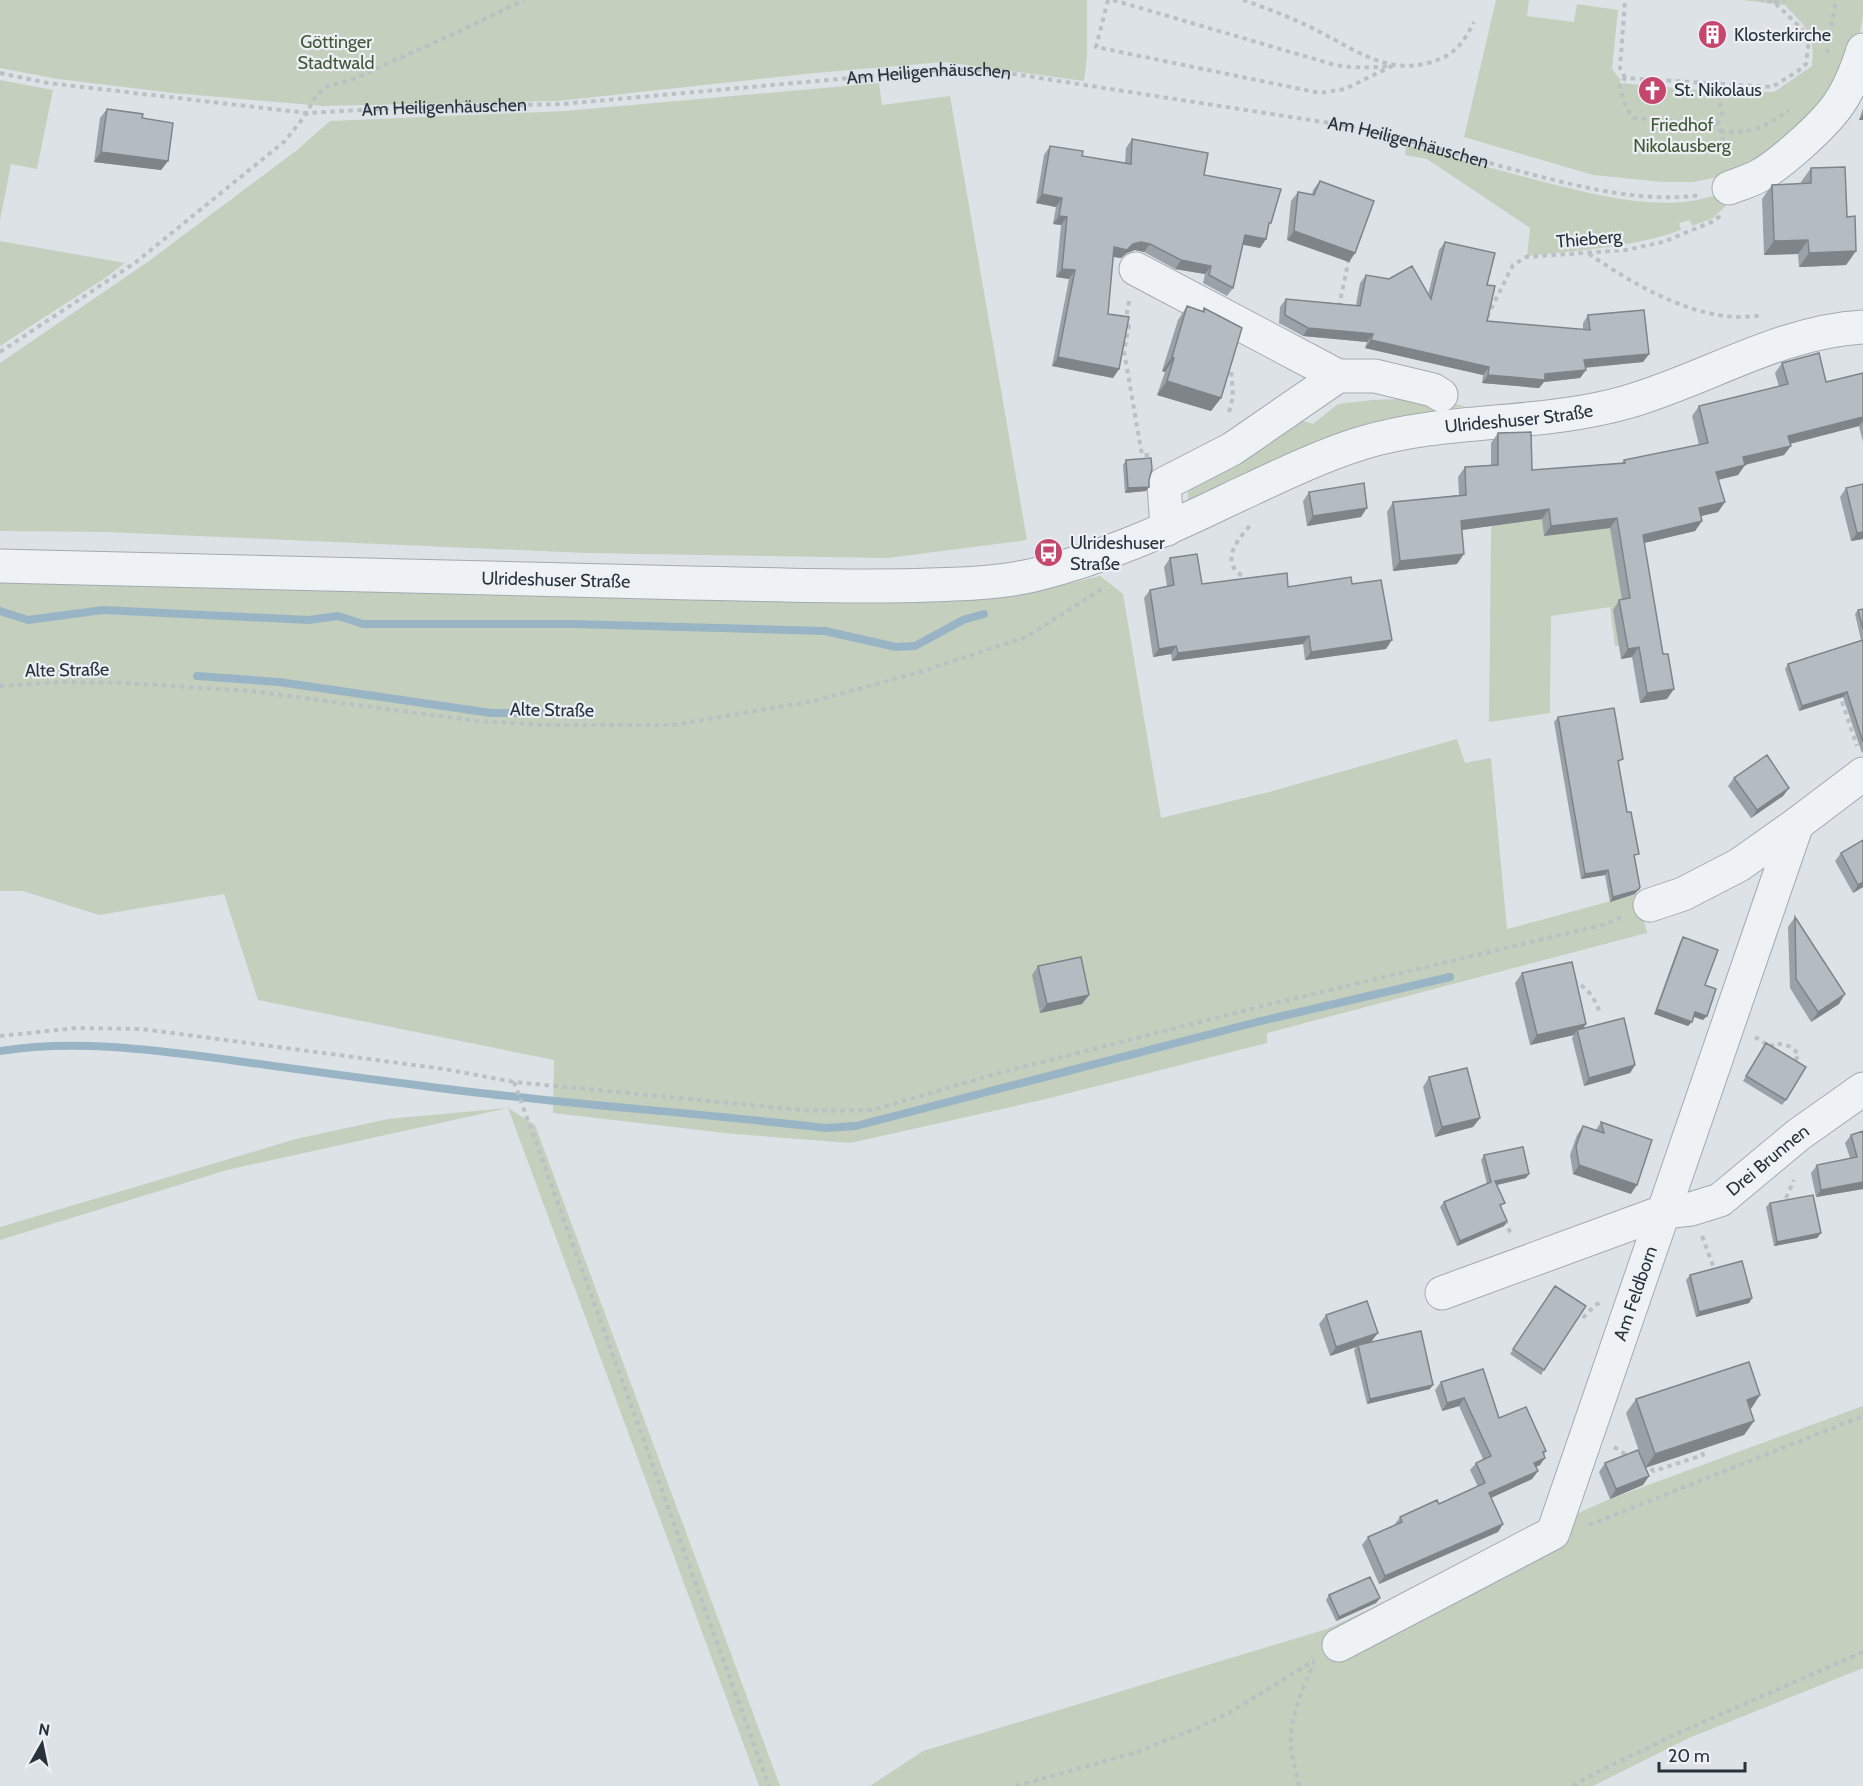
<svg xmlns="http://www.w3.org/2000/svg" width="1863" height="1786" viewBox="0 0 1863 1786" font-family="Cabin,sans-serif">
  <style>
    .green { fill: #c5cfbe }
    .lines { fill: none; stroke-linecap: round; stroke-linejoin: round }
    .stream { stroke: #99b5c5; stroke-width: 8 }
    .minor-casing { stroke: #a3aab0; stroke-width: 35 }
    .path { stroke: #bbc0c5; stroke-width: 4; stroke-dasharray: 4.5 4.5; stroke-linecap: butt }
    .minor { stroke: #eff2f5; stroke-width: 33 }
    .wall { fill: #9ba2a7 }
    .shaded-wall { fill: #7e8488 }
    .building { fill: #b4bcc2; stroke: #7e8488; stroke-width: 1.5 }
    .labels { text-anchor: middle; stroke-width: 4.5; stroke-linejoin: round; paint-order: stroke }
    .poi-label { font-size: 18px; fill: #27323c; stroke: #ecf0f4; text-anchor: start }
    .park-label { font-size: 18px; fill: #415635; stroke: #ecf0f4 }
    .street-label { font-size: 18px; fill: #27323c; stroke: #ecf0f4 }
  </style>
  <rect width="100%" height="100%" fill="#dde2e6"/>
  <path class="green" d="M0,0H1087V57L1084,81L944,62L814,73L558,101L323,106L173,93L58,79L0,68Z
    M1496,0H1529L1527,16L1574,22L1577,4L1618,10L1612,69L1621,80L1619,83L1713,91L1774,92L1812,66C1815,31 1808,31 1785,5L1743,0H1863V16L1859,37L1821,104L1767,155L1728,175L1693,182H1663L1593,175L1464,137Z
    M0,80L53,90L37,169L11,164L0,221Z
    M879,83L882,105L950,96L1027,540L888,558L587,553L107,532L0,531V363L149,261L297,150L330,121L565,111Z
    M1406,145C1453,157 1501,171 1548,183C1592,194 1639,206 1684,202C1699,200 1715,196 1729,191L1736,196L1713,218L1692,226L1690,220L1679,223L1681,230C1632,248 1578,250 1527,256L1530,228L1427,159L1405,155Z
    M0,241L125,263L105,278L0,346Z
    M1424,398L1465,406L1375,422L1336,434L1188,503V488L1292,417L1313,424L1338,404L1373,400Z
    M1542,519L1545,536L1613,527L1611,533L1630,645L1615,646L1610,607L1551,616L1550,713L1489,722L1491,526Z
    M1100,576L1123,594L1161,818L1269,792L1457,739L1465,763L1491,758L1507,929L1637,894L1647,933L1267,1033V1043L1042,1100L850,1143L734,1134L553,1113L554,1060L258,1000L224,894L99,915L23,891H0V583L901,603L999,598L1050,588Z
    M508,1108L227,1170L0,1240V1227L296,1139L388,1119L508,1108L535,1125L780,1786H759Z
    M1863,1406V1668L1689,1738L1593,1786H870L923,1751L1327,1629L1514,1541L1610,1499Z"/>
  <g class="lines">
    <path class="stream" d="M0,611L28,620L103,610L309,620L338,616L363,624H574L825,631L896,647L915,646L963,620L984,614
      M197,676L279,682L491,713H558
      M0,1051C76,1039 155,1050 230,1060C295,1069 359,1078 424,1086C557,1104 692,1112 826,1128L856,1126L1257,1022L1450,977"/>
    <defs>
      <g id="minor">
        <path d="M1729,188C1739,184 1750,181 1759,176C1782,163 1823,126 1838,105C1850,88 1857,69 1863,50"/>
        <path d="M1136,269L1338,376"/>
        <path d="M1167,529L1164,484L1232,449L1338,376H1375L1433,390L1441,395"/>
        <path id="s2" d="M0,566C230,572 460,578 690,583C769,584 849,588 929,585C964,584 1000,583 1034,575C1103,558 1166,530 1230,499C1273,479 1317,457 1362,443C1448,417 1540,427 1627,402C1707,379 1778,332 1863,327"/>
        <path d="M1650,905L1683,894L1739,865L1797,824"/>
        <path id="s3" d="M1442,1293L1663,1212L1691,1209L1720,1200L1798,1135L1863,1089"/>
        <path id="s4" d="M1339,1645L1553,1533L1797,824L1863,774"/>
      </g>
    </defs>
    <use href="#minor" class="minor-casing"/>
    <g class="path">
      <path d="M1108,0L1096,47L1320,93L1345,89L1394,65"/>
      <path d="M1113,0L1335,65C1354,68 1371,68 1390,66"/>
      <path d="M1243,0C1269,9 1295,19 1320,32C1355,50 1387,74 1428,63C1454,56 1462,45 1474,22"/>
      <path d="M1774,2L1785,0"/>
      <path d="M1827,53L1836,0"/>
      <path d="M0,73L48,83L307,113L313,100L325,87L351,80L460,31L524,0"/>
      <path d="M1625,78L1620,68L1625,0"/>
      <path d="M1719,85L1718,96L1722,114L1718,124L1723,139L1720,151L1724,157"/>
      <path d="M1718,124L1634,118C1625,109 1622,97 1620,85L1625,78L1772,87L1798,71L1806,64L1809,40L1804,31L1774,2L1761,0"/>
      <path d="M1720,131C1752,134 1763,128 1789,110"/>
      <path d="M1589,254C1629,281 1677,310 1725,316C1737,318 1750,316 1762,316"/>
      <path d="M1129,301L1125,325L1129,326L1124,351L1142,455H1150"/>
      <path d="M1339,307L1349,258"/>
      <path d="M1487,317L1513,265L1526,257L1626,250L1663,242L1714,221L1720,216"/>
      <path id="s1" d="M0,352L136,262L285,141L307,113L400,108L562,104L939,70H988L1349,126C1410,140 1470,158 1530,174C1586,188 1643,203 1701,195"/>
      <path d="M1229,412L1233,397L1231,370"/>
      <path d="M1248,582C1245,578 1241,575 1237,572C1222,555 1241,537 1251,524"/>
      <path d="M0,686L61,682L125,683L251,691L477,721L544,725H672L814,701L920,672L1026,637L1102,589"/>
      <path d="M1839,693L1857,746"/>
      <path d="M1573,981C1586,986 1595,998 1599,1011"/>
      <path d="M0,1036L76,1028L142,1029L444,1069L514,1082L812,1111L873,1110L995,1074L1263,1006L1606,924L1622,917"/>
      <path d="M1755,1037L1769,1046"/>
      <path d="M1770,1047L1775,1043L1789,1046L1799,1054L1794,1063"/>
      <path d="M514,1082L769,1786"/>
      <path d="M1786,1198L1794,1180"/>
      <path d="M1505,1220L1511,1235"/>
      <path d="M1702,1236L1715,1271"/>
      <path d="M1583,1318L1595,1305L1600,1303"/>
      <path d="M1614,1447L1628,1456"/>
      <path d="M1643,1464L1654,1471L1703,1455L1701,1449"/>
      <path d="M1589,1525L1863,1416"/>
      <path d="M1016,1786L1134,1753L1197,1728L1227,1714L1315,1660"/>
      <path d="M1299,1786C1297,1774 1293,1761 1291,1749C1288,1722 1303,1687 1314,1663"/>
      <path d="M1573,1786L1601,1770L1676,1734L1863,1652"/>
    </g>
    <use href="#minor" class="minor"/>
  </g>
  <path class="wall" d="M1863,108V120H1859Z
    M107,109L142,118L168,161L161,170L94,162L100,118Z
    M1132,139L1204,175L1269,227L1266,239L1260,248L1243,244L1233,288L1227,296L1203,283L1205,274L1175,269L1144,252L1135,250L1127,253L1121,258L1113,257L1108,314L1119,369L1113,378L1052,366L1069,279L1056,277L1061,225L1053,224L1056,207L1036,203L1044,155L1050,146L1082,156L1125,163L1126,148Z
    M1811,168L1847,217L1856,251L1846,265L1799,267L1798,254L1764,255L1762,199L1772,185L1801,184V182Z
    M1320,181L1355,253L1349,262L1287,240L1291,201L1298,192L1312,194L1313,190Z
    M1445,242L1487,285V321L1583,330V323L1588,315L1649,354L1643,362L1585,368L1586,370L1580,378L1544,382L1539,388L1482,383L1483,375L1365,348L1367,342L1303,336L1279,323L1280,307L1286,299L1356,305L1360,283L1366,275L1428,295L1439,250Z
    M1187,306L1202,311L1204,308L1221,398L1211,411L1157,395L1165,372L1162,371L1178,320Z
    M1782,363L1826,382L1863,373V442L1859,426L1790,444L1784,455L1745,465L1738,475L1718,480L1725,502L1718,512L1701,516L1702,521L1695,531L1644,543L1667,699L1640,703L1632,657L1621,659L1613,610L1619,600H1622L1610,528L1544,536L1542,519L1462,530L1457,564L1393,571L1387,512L1393,502L1459,495L1458,477L1465,467L1491,465V443L1498,433L1532,470L1622,463L1624,460L1699,445L1692,416L1699,406L1779,387L1775,373Z
    M1126,460L1149,480V487L1146,491L1125,493L1123,465Z
    M1863,484V539L1851,541L1840,497L1846,488Z
    M1309,492L1361,517L1307,526L1303,501Z
    M1170,558L1202,584L1288,587L1352,584L1386,649L1305,660L1303,644L1172,661L1171,654L1153,657L1144,598L1150,590L1167,586L1164,567Z
    M1863,609V752L1862,753L1843,697L1799,711L1785,669L1788,664L1861,640L1855,614L1858,610Z
    M1558,717L1620,764H1619L1640,887L1635,894L1610,902L1605,875L1581,879L1554,722Z
    M1734,778L1789,788L1783,796L1751,818L1728,786Z
    M1863,840V887L1853,893L1835,861L1841,853Z
    M1795,917L1839,1004L1811,1022L1790,988L1788,927Z
    M1683,937L1705,985L1703,1020L1694,1017L1688,1026L1654,1014L1680,942Z
    M1038,966L1089,995L1082,1004L1040,1013L1032,975Z
    M1522,973L1586,1024L1583,1029L1635,1065L1630,1073L1584,1086L1572,1038L1574,1035L1530,1045L1515,983Z
    M1763,1047L1786,1100L1782,1105L1743,1081Z
    M1429,1077L1480,1118L1473,1127L1435,1137L1423,1087Z
    M1601,1122L1631,1194L1573,1174L1570,1155L1577,1135L1583,1126L1596,1130Z
    M1863,1131V1189L1816,1197L1811,1173L1817,1165L1850,1158L1845,1143L1851,1135Z
    M1484,1155L1526,1178L1497,1185L1501,1208L1507,1221L1504,1226L1457,1246L1440,1207L1444,1202L1487,1184L1481,1160Z
    M1770,1203L1821,1233L1817,1238L1774,1246L1766,1207Z
    M1690,1275L1752,1298L1749,1303L1696,1317L1686,1280Z
    M1555,1286L1544,1370L1541,1375L1510,1354Z
    M1326,1315L1371,1342L1430,1389L1367,1404L1354,1350L1356,1347L1330,1356L1319,1324Z
    M1441,1382L1499,1418L1546,1451L1544,1454L1540,1465L1536,1467L1538,1471L1532,1479L1491,1498L1503,1524L1498,1532L1379,1584L1362,1545L1368,1537L1395,1526V1524L1400,1517L1439,1504L1478,1487L1470,1470L1476,1463L1483,1459L1459,1406L1442,1411L1435,1390Z
    M1636,1399L1750,1409L1754,1421L1744,1435L1646,1467L1649,1476L1643,1485L1610,1499L1599,1472L1605,1463L1641,1457L1626,1413Z
    M1329,1595L1380,1598L1376,1603L1336,1621L1326,1600Z"/>
  <path class="shaded-wall" d="M1863,114V120H1859Z
    M101,152L168,161L161,170L94,162Z
    M1042,194L1062,198L1056,207L1036,203Z
    M1059,216L1067,217L1061,225L1053,224Z
    M1294,231L1355,253L1349,262L1287,240Z
    M1245,235L1266,239L1260,248L1239,244Z
    M1808,240L1798,254L1764,255L1774,241Z
    M1141,242L1150,244L1144,252L1135,250L1127,253L1121,258L1108,256L1114,247L1133,244Z
    M1856,251L1846,265L1799,267L1809,253Z
    M1181,260L1211,266L1205,274L1175,269Z
    M1062,269L1075,270L1069,279L1056,277Z
    M1308,328L1373,334L1367,342L1303,336Z
    M1371,340L1489,367L1483,375L1365,348Z
    M1649,354L1643,362L1579,368L1584,360Z
    M1058,357L1119,369L1113,378L1052,366Z
    M1172,357L1174,358L1165,372L1162,371Z
    M1586,370L1580,378L1544,382L1539,388L1482,383L1488,375L1545,374Z
    M1167,381L1221,398L1211,411L1157,395Z
    M1863,417V421L1859,426L1781,446L1788,436Z
    M1791,446L1784,455L1736,467L1743,457Z
    M1745,465L1738,475L1709,482L1716,472Z
    M1149,487L1146,491L1125,493L1128,488Z
    M1725,502L1718,512L1693,518L1699,508Z
    M1367,508L1361,517L1307,526L1313,516Z
    M1549,509L1542,519L1454,531L1461,521Z
    M1617,518L1610,528L1544,536L1551,526Z
    M1702,521L1695,531L1636,545L1643,535Z
    M1863,532V539L1851,541L1857,533Z
    M1464,554L1457,564L1393,571L1400,561Z
    M1309,636L1303,644L1172,661L1178,653Z
    M1392,640L1386,649L1305,660L1311,652Z
    M1176,646L1171,654L1153,657L1159,649Z
    M1639,647L1632,657L1621,659L1628,649Z
    M1674,689L1667,699L1640,703L1647,693Z
    M1847,692L1843,697L1799,711L1802,706Z
    M1789,788L1783,796L1751,818L1757,810Z
    M1608,870L1605,875L1581,879L1585,874Z
    M1863,882V887L1853,893L1858,885Z
    M1638,890L1635,894L1610,902L1613,897Z
    M1845,994L1839,1004L1811,1022L1818,1012Z
    M1089,995L1082,1004L1040,1013L1047,1004Z
    M1657,1009L1692,1022L1688,1026L1654,1014Z
    M1695,1012L1707,1016L1703,1020L1692,1016Z
    M1586,1024L1580,1033L1577,1030L1574,1035L1530,1045L1537,1035Z
    M1635,1065L1630,1073L1584,1086L1589,1078Z
    M1480,1118L1473,1127L1435,1137L1442,1127Z
    M1579,1165L1637,1185L1631,1194L1573,1174Z
    M1529,1174L1526,1178L1492,1186L1495,1181Z
    M1863,1182V1189L1816,1197L1821,1190Z
    M1507,1221L1504,1226L1457,1246L1460,1241Z
    M1821,1233L1817,1238L1774,1246L1777,1242Z
    M1752,1298L1749,1303L1696,1317L1699,1312Z
    M1378,1333L1371,1342L1358,1345L1356,1347L1330,1356L1336,1347Z
    M1433,1385L1430,1389L1367,1404L1370,1399Z
    M1760,1395L1751,1409L1747,1400Z
    M1464,1398L1459,1406L1442,1411L1447,1403Z
    M1754,1421L1744,1435L1645,1468L1655,1454Z
    M1545,1458L1540,1465L1528,1470L1534,1463Z
    M1538,1471L1532,1479L1484,1501L1489,1493Z
    M1649,1476L1643,1485L1610,1499L1616,1489Z
    M1503,1524L1498,1532L1379,1584L1385,1576Z
    M1380,1598L1376,1603L1336,1621L1339,1617Z"/>
  <path class="building" d="M107,109L143,114L142,118L173,123L168,161L101,152Z
    M1132,139L1208,153L1204,175L1281,189L1271,223H1269L1266,239L1245,235L1233,288L1209,275L1211,266L1181,260L1150,244L1141,242L1133,244L1127,250L1114,247L1108,314L1129,317L1119,369L1058,357L1075,270L1062,269L1067,217L1059,216L1062,198L1042,194L1050,146L1083,151L1082,156L1131,164Z
    M1845,167L1847,217L1855,216L1856,251L1809,253L1808,240L1774,241L1772,185L1811,183V168Z
    M1320,181L1374,201L1355,253L1294,231L1298,192L1314,195Z
    M1445,242L1495,253L1487,285L1495,286L1487,321L1590,330L1588,315L1644,310L1649,354L1584,360L1586,370L1545,374V380L1488,375L1489,367L1371,340L1373,334L1308,328L1285,315L1286,299L1360,306L1366,275L1389,279L1412,266L1431,299Z
    M1187,306L1204,312V308L1242,328L1221,398L1167,381L1174,358L1172,357Z
    M1819,353L1826,382L1863,373V417L1788,436L1791,446L1743,457L1745,465L1716,472L1725,502L1699,508L1702,521L1643,535L1663,654H1668L1674,689L1647,693L1639,647L1628,649L1619,600L1630,598L1617,518L1551,526L1549,509L1461,521L1464,554L1400,561L1393,502L1466,495L1465,467L1498,465V433L1531,432L1532,470L1625,463L1624,460L1708,443L1699,406L1788,384L1782,363Z
    M1151,458L1152,469L1149,480V487L1128,488L1126,460Z
    M1364,483L1367,508L1313,516L1309,492Z
    M1863,484V532L1857,533L1846,488Z
    M1197,554L1202,584L1287,573L1288,587L1351,577L1352,584L1381,580L1392,640L1311,652L1309,636L1178,653L1176,646L1159,649L1150,590L1174,585L1170,558Z
    M1863,609V629L1858,610Z
    M1863,640V742L1847,692L1802,706L1788,664Z
    M1614,708L1623,759L1618,761L1627,812H1631L1639,854L1634,855L1640,887L1638,890L1613,897L1608,870L1585,874L1558,717Z
    M1767,755L1789,788L1757,810L1734,778Z
    M1863,840V882L1858,885L1841,853Z
    M1795,917L1845,994L1818,1012L1796,979Z
    M1683,937L1718,950L1705,985L1716,989L1707,1016L1695,1012L1692,1022L1657,1009Z
    M1081,957L1089,995L1047,1004L1038,966Z
    M1572,962L1586,1024L1537,1035L1522,973Z
    M1624,1018L1635,1065L1589,1078L1577,1030Z
    M1766,1043L1806,1067L1786,1100L1746,1076Z
    M1467,1068L1480,1118L1442,1127L1429,1077Z
    M1601,1122L1652,1140L1637,1185L1579,1165L1576,1146L1583,1126L1604,1133Z
    M1863,1131V1182L1821,1190L1817,1165L1857,1157L1851,1135Z
    M1523,1147L1529,1174L1495,1181L1505,1203L1500,1205L1507,1221L1460,1241L1444,1202L1491,1182L1484,1155Z
    M1813,1195L1821,1233L1777,1242L1770,1203Z
    M1742,1261L1752,1298L1699,1312L1690,1275Z
    M1555,1286L1586,1306L1544,1370L1513,1349Z
    M1367,1301L1378,1333L1336,1347L1326,1315Z
    M1421,1331L1433,1385L1370,1399L1358,1345Z
    M1749,1362L1760,1395L1747,1400L1754,1421L1655,1454L1636,1399Z
    M1483,1369L1499,1418L1526,1407L1546,1451L1543,1452L1545,1458L1534,1463L1538,1471L1489,1493L1503,1524L1385,1576L1368,1537L1402,1522L1400,1517L1437,1500L1439,1504L1485,1483L1476,1463L1491,1456L1464,1398L1447,1403L1441,1382Z
    M1638,1450L1649,1476L1616,1489L1605,1463Z
    M1370,1577L1380,1598L1339,1617L1329,1595Z"/>
  <defs>
    <symbol id="building-disc" viewBox="-11 -11 22 22"><circle r="9.5" fill="#c6476e" stroke="#ecf0f4"/><path d="M-4-6H4V6H1V3H-1V6H-4ZM-2.5-4.3h1.7v1.8h-1.7ZM.8-4.3h1.7v1.8H.8ZM-2.5-1h1.7V.8h-1.7ZM.8-1h1.7V.8H.8Z" fill="#fff"/></symbol>
    <symbol id="church-disc" viewBox="-11 -11 22 22"><circle r="9.5" fill="#c6476e" stroke="#ecf0f4"/><path d="M-1.2-6h2.4v3.5h3.3v2.4h-3.3V6h-2.4V-.1h-3.3v-2.4h3.3Z" fill="#fff"/></symbol>
    <symbol id="bus-disc" viewBox="-11 -11 22 22"><circle r="9.5" fill="#c6476e" stroke="#ecf0f4"/><path d="M-5-6H5V4H4V6H2V4H-2V6H-4V4H-5ZM-3.5-4V0h7V-4ZM-3.5 1.2v1.5H-2V1.2ZM2 1.2v1.5H3.5V1.2Z" fill="#fff"/></symbol>
  </defs>
  <g fill-rule="evenodd">
    <use href="#building-disc" x="1696" y="18" width="33" height="33"/>
    <use href="#church-disc" x="1636" y="74" width="33" height="33"/>
    <use href="#bus-disc" x="1032" y="536" width="33" height="33"/>
  </g>
  <g class="labels">
    <g class="poi-label">
      <text x="1734" y="41">Klosterkirche</text>
      <text x="1674" y="96">St. Nikolaus</text>
      <text x="1070" y="549">Ulrideshuser<tspan x="1070" dy="21">Straße</tspan></text>
    </g>
    <g class="park-label">
      <text x="336" y="48">Göttinger<tspan x="336" dy="21">Stadtwald</tspan></text>
      <text x="1682" y="131">Friedhof<tspan x="1682" dy="21">Nikolausberg</tspan></text>
    </g>
    <g class="street-label">
      <text dy="6" stroke="none"><textPath href="#s1" startOffset="1014">Am Heiligenhäuschen</textPath></text>
      <text dy="6" stroke="none"><textPath href="#s1" startOffset="528">Am Heiligenhäuschen</textPath></text>
      <text dy="6" stroke="none"><textPath href="#s1" startOffset="1500">Am Heiligenhäuschen</textPath></text>
      <text transform="translate(1589 239) rotate(-5)" y="6">Thieberg</text>
      <text dy="6" stroke="none"><textPath href="#s2" startOffset="1548">Ulrideshuser Straße</textPath></text>
      <text dy="6" stroke="none"><textPath href="#s2" startOffset="556">Ulrideshuser Straße</textPath></text>
      <text transform="translate(67 670) rotate(-1)" y="6">Alte Straße</text>
      <text transform="translate(552 710) rotate(1)" y="6">Alte Straße</text>
      <text dy="6" stroke="none"><textPath href="#s3" startOffset="356">Drei Brunnen</textPath></text>
      <text dy="6" stroke="none"><textPath href="#s4" startOffset="495">Am Feldborn</textPath></text>
    </g>
  </g>
  <g transform="translate(42 1744) rotate(9)" stroke="#ecf0f4" stroke-width="4.5" paint-order="stroke">
  <path d="M0-4.5L10 22L0 15L-10 22Z" fill="#27323c"/>
  <text y="-9" font-size="16" font-weight="bold" text-anchor="middle" fill="#27323c">N</text>
  </g>
  <path d="M1659 1762v9h86v-9" fill="none" stroke="#27323c" stroke-width="3"/>
  <text x="1668" y="1762" font-size="18" fill="#27323c" stroke="#ecf0f4" stroke-width="4.5" paint-order="stroke">20 m</text>
</svg>
